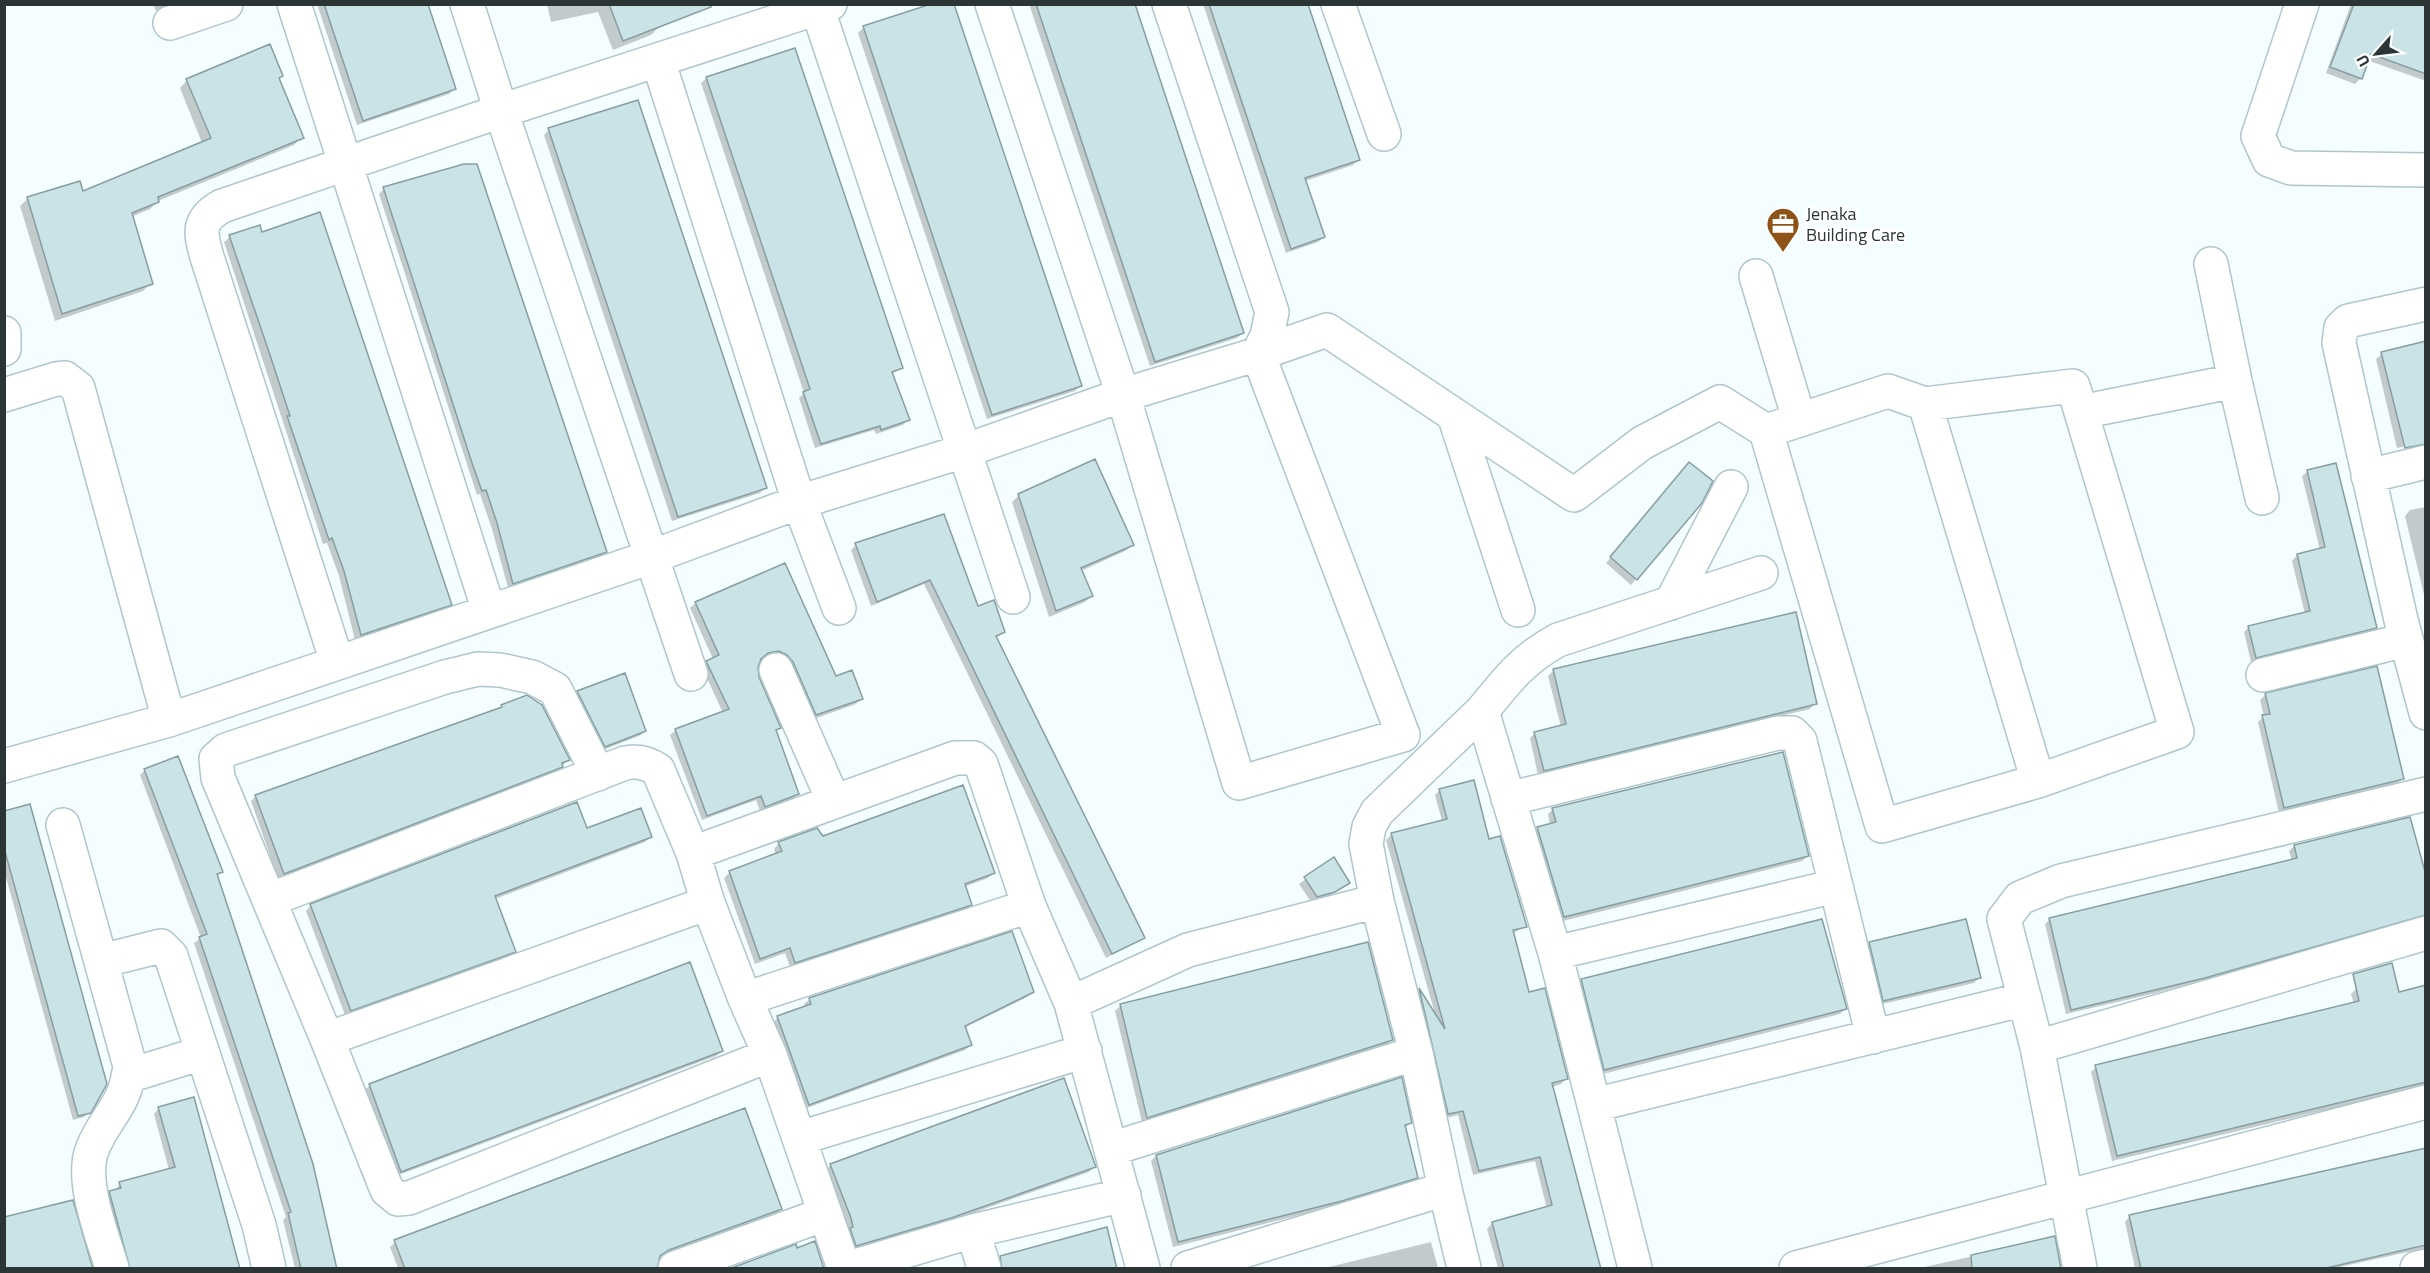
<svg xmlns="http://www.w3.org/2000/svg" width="2430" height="1273" viewBox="0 0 2430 1273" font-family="'Titillium Web',sans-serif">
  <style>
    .shadow { fill: #0003 }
    .building { fill: #cae3e6; stroke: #879ea1; stroke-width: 1.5 }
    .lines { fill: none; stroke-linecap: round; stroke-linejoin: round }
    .minor-casing { stroke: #afc7ca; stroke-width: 36 }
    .minor { stroke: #fff; stroke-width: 33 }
    .labels { text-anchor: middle; stroke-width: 6; stroke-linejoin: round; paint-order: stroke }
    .poi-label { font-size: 18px; fill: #2b3536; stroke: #fff; text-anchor: start }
  </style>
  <rect width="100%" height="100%" fill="#f4fdff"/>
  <path class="shadow" d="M153,4H172L156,11Z
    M317,4H426L454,89L449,94L357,125Z
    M547,4H653L661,25L651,35L613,50L598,12L551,22Z
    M936,4L1080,386L1075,391L987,419L858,33L863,28Z
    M1029,4H1133L1243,333L1237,338L1150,366Z
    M1203,4H1306L1358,160L1353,165L1305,181L1324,237L1318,242L1286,253Z
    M2351,4H2426V78L2423,80L2367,60L2360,79L2355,84L2326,73Z
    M282,76L278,80L302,137L294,145L158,201L150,209L131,217L151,283L143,291L55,321L20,206L27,199L82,193L202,143L180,88L187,80Z
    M707,78L901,367L892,374L908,419L903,425L876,434L874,430L815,448L799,398L804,393L701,83Z
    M549,130L765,488L760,493L672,521L544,135Z
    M384,189L605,552L600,557L508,588L492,529L480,494L477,495L379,194Z
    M230,237L450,604L445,609L355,640L339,576L327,543L323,544L224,242Z
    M2382,354L2426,442L2397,448L2376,359Z
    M1684,469L1701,502L1631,585L1606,563Z
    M2308,471L2375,627L2370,633L2251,662L2244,632L2249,627L2305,614L2292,561L2297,555L2320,550L2302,476Z
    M1019,495L1132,545L1125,551L1081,571L1091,596L1085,602L1049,617L1012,502Z
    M2426,507V603L2405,516L2410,510Z
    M943,516L977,608L1004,632L995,639L1143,938L1106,958L924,584L871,606L851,550L856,545Z
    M696,603L836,678L861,698L856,704L811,720L771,656L759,660L756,667L757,677L779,727L775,732L798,794L792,799L760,811L756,800L702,820L670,735L676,730L723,713L702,667L713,659L690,608Z
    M2376,668L2403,778L2397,783L2279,813L2258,722L2264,716L2260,700L2265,695Z
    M1554,670L1815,703L1810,709L1538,775L1530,738L1535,733L1561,727L1548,676Z
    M578,693L645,731L639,736L600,751L573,698Z
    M502,706L568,760L556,772L278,879L251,801L256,796L498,710Z
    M145,770L221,871L216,877L336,1268H295L283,1220L286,1217L194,943L201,938L140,775Z
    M1440,790L1488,841L1526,926L1512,934L1528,994L1566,1079L1561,1084L1552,1087L1600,1268H1498L1487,1229L1492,1223L1547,1209L1535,1161L1473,1175L1458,1115L1443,1119L1414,995L1419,991L1435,1014L1386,840L1392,834L1442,821L1435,795Z
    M1553,809L1808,856L1802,861L1559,922L1532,834L1537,829L1550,825L1548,814Z
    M4,812L89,1112L84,1117L73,1120L4,870Z
    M587,829L651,836L645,842L495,899L514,951L509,957L345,1015L306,911L311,905Z
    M823,838L993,873L988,878L964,887L971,904L965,910L790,967L785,953L755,964L724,878L730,872L776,855L774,849L779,843Z
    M2294,846L2426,886V916L2314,944L2309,950L2156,993L2066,1014L2045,924L2050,919L2292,861L2289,851Z
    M1333,860L1348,882L1328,897L1311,902L1299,884Z
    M1870,943L1979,978L1974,983L1878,1005L1864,948Z
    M1367,944L1392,1040L1386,1045L1142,1122L1115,1011L1120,1006Z
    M1582,980L1845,1009L1840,1014L1599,1075L1576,985Z
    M2426,987V1086L2112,1161L2091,1072L2096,1067L2354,1004L2351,994L2357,988L2398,994Z
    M1032,992L1027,997L964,1028L971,1045L965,1050L804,1109L773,1023L778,1017L805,1007L804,1004L810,999Z
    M721,1051L716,1056L396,1176L365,1090L370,1085Z
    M159,1108L239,1268H125L105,1197L115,1191L120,1183L169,1170L154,1114Z
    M1410,1123L1404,1129L1417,1177L1411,1183L1335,1206L1173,1247L1151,1161L1156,1156Z
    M2426,1149V1248L2335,1268H2135L2125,1222L2130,1216Z
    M831,1165L1094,1166L1089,1172L944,1223L851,1250L826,1170Z
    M781,1209L775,1214L668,1253L664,1242Z
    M2054,1238L2061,1268H1920Z
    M395,1242L450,1268H398L390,1247Z
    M1431,1242L1438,1268H1325Z"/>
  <path class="building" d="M324,4H428L456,89L363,121Z
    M609,4H711V7L623,41Z
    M931,4H954L1082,386L992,415L863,26Z
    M1036,4H1135L1244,333L1155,362Z
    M1209,4H1308L1360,160L1305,178L1325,237L1291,249Z
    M2354,4H2426V74L2371,54L2362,79L2330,67Z
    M270,44L283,76L279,78L304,138L158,197L159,202L132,213L153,284L62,314L27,197L80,181L83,191L211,138L186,79Z
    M795,48L903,368L892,372L910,420L881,430L880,426L821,444L803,392L810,389L706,77Z
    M638,100L767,488L678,517L548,128Z
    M464,164H477L607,552L513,584L497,523L486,490L482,491L472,463L383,187Z
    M320,212L452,605L361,635L344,571L332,538L329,540L287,416H290L270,355L229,235L260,225L262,232Z
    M2426,341V444L2405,448L2381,352Z
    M1095,459L1134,545L1081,568L1093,596L1056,611L1018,494Z
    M1689,462L1713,481L1702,503L1637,580L1610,557Z
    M2336,463L2377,628L2256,658L2248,626L2310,611L2297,554L2325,547L2307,470Z
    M944,514L978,606L994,600L1005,632L996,636L1145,938L1112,954L930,580L877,602L855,543Z
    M785,563L836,676L852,670L863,699L816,715L793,662L787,655L779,651L768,653L761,659L758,667L759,677L781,728L776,730L799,794L765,807L761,796L707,816L675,729L729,709L706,661L719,655L695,602Z
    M1796,612L1817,704L1544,771L1534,732L1566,724L1553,669Z
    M2377,666L2404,779L2284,808L2262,715L2270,714L2265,693Z
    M625,673L646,731L605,747L577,691Z
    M527,695L542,705L570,760L562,763L563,767L284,874L255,795L502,707L501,705Z
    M1783,752L1809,856L1564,917L1537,827L1556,822L1552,808Z
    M178,756L223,872L217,874L313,1164L337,1269H301L288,1213L291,1212L199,937L207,934L144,769Z
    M1474,780L1489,839L1500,836L1527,927L1513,930L1529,992L1545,988L1568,1079L1552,1083L1601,1269H1504L1492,1222L1552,1205L1540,1157L1479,1171L1463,1111L1448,1114L1419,988L1445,1029L1391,833L1447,819L1439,789Z
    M963,785L995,873L965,884L972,905L795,963L790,948L760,959L729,871L782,851L778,842L817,828L823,836Z
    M577,802L587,828L641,808L652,837L495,896L516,952L351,1011L310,904Z
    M30,804L107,1084L91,1113L78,1116L4,848V811Z
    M2410,817L2426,875V915L2205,978L2071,1010L2049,918L2297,858L2294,845Z
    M1334,857L1350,883L1335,892L1317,897L1304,877Z
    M1822,919L1847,1009L1604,1070L1581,979Z
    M1966,919L1981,978L1883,1001L1869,942Z
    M1012,931L1034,992L965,1026L972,1045L809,1105L777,1016L811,1004L809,998Z
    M1368,942L1393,1040L1147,1118L1120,1004Z
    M690,962L723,1051L401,1172L369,1084Z
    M2392,963L2399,992L2426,985V1082L2117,1156L2095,1065L2359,1001L2353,974Z
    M1402,1077L1412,1123L1405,1125L1418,1178L1342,1201L1178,1242L1156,1155Z
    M1064,1078L1096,1167L951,1218L856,1246L850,1228L853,1227L851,1218L830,1164Z
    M194,1097L240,1269H130L109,1191L121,1188L119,1182L175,1167L158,1107Z
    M745,1108L782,1209L669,1250L660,1256L657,1269H405L394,1240Z
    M2426,1148V1245L2322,1269H2141L2129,1215Z
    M73,1200L93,1269H4V1217Z
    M1107,1227L1117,1269H1002L1000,1256Z
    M2055,1236L2061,1269H1972L1971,1255Z
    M815,1241L824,1269H729L796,1244L797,1248Z"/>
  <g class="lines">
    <defs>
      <path id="minor" d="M294,4L489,611
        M816,4L1013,597
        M992,4L1123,395L1239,783L1403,735L1258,354L1327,330L1574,495L1642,443L1720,402L1766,431L1888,391L1925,404L2073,386L2081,412L2235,381L2262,498
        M1338,4L1384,134
        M2302,4L2258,136L2269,160L2291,168L2426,170
        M170,23L226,4
        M658,60L799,502L839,608
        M2211,264L2235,381
        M1756,276L1799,419
        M2426,304L2348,321L2341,328L2339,343L2401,620L2426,713
        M4,333V349
        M4,395L56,379L65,378L78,388L169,720
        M1925,404L2038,781
        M1454,415L1518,610
        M1766,431L1882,826L2038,781L2177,732L2081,412
        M2368,476L2426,462
        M1761,573L1558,640C1523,659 1507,680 1482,711L1555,953L1594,1105L2025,999
        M1671,603L1731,487
        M337,662L207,257C200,233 197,220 222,206L501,111L467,4
        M776,670L834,802
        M691,674L501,111L830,4
        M2263,675L2406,640
        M4,766L169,720L651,557L799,502L964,451L1123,395L1258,354L1267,336L1272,312L1169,4
        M598,774L555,689L532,677L500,670L478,669L445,677L226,750L216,759L218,778L327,1039L387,1190L398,1199L409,1198L770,1055
        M1508,799L1778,733H1792L1800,741L1836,886L1555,953
        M63,825L130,1066C125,1108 105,1116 92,1150C80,1182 103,1237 112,1268
        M693,853L955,758H974L981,764L1029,906L1071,1003L1143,1268
        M1836,886L1873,1037
        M269,900L625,763C638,760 648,763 658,770L693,853L708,903L745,999L770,1055L844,1268
        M101,961L161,946L171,956L259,1225L269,1268
        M745,999L1029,906
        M1071,1003L1188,950L1377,901
        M327,1039L708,903
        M2037,1047L2426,933
        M128,1076L202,1053
        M1594,1105L1635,1268
        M800,1138L1085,1051
        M1111,1149L1416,1053
        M1445,1189L1416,1053L1377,901L1366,844L1369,827L1377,812L1482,711
        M973,1231L1124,1195
        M675,1268L825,1214
        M848,1268L973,1231L984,1268
        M1188,1268L1445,1189L1464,1268
        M1796,1268L2426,1102
        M2080,1268L2037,1047L2004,919L2020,898L2061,881L2426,794
        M2417,1268L2426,1266"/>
    </defs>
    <use href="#minor" class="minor-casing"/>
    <use href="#minor" class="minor"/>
  </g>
  <defs>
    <symbol id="office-pin" viewBox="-11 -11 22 30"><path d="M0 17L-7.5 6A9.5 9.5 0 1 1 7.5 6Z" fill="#905317" stroke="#fff"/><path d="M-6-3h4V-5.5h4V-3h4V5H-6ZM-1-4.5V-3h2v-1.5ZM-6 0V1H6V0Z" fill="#fff"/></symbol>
  </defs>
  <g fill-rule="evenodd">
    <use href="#office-pin" x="1764" y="205" width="38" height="52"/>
  </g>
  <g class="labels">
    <g class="poi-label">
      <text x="1806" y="220">Jenaka<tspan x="1806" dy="21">Building Care</tspan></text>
    </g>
  </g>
  <rect width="2430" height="1273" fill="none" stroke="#2b3536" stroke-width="12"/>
  <g transform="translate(2376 54) rotate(242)" stroke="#ffffff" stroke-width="4.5" paint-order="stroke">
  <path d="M0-4.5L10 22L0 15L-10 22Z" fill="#2b3536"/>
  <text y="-9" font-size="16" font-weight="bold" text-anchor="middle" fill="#2b3536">U</text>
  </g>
</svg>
